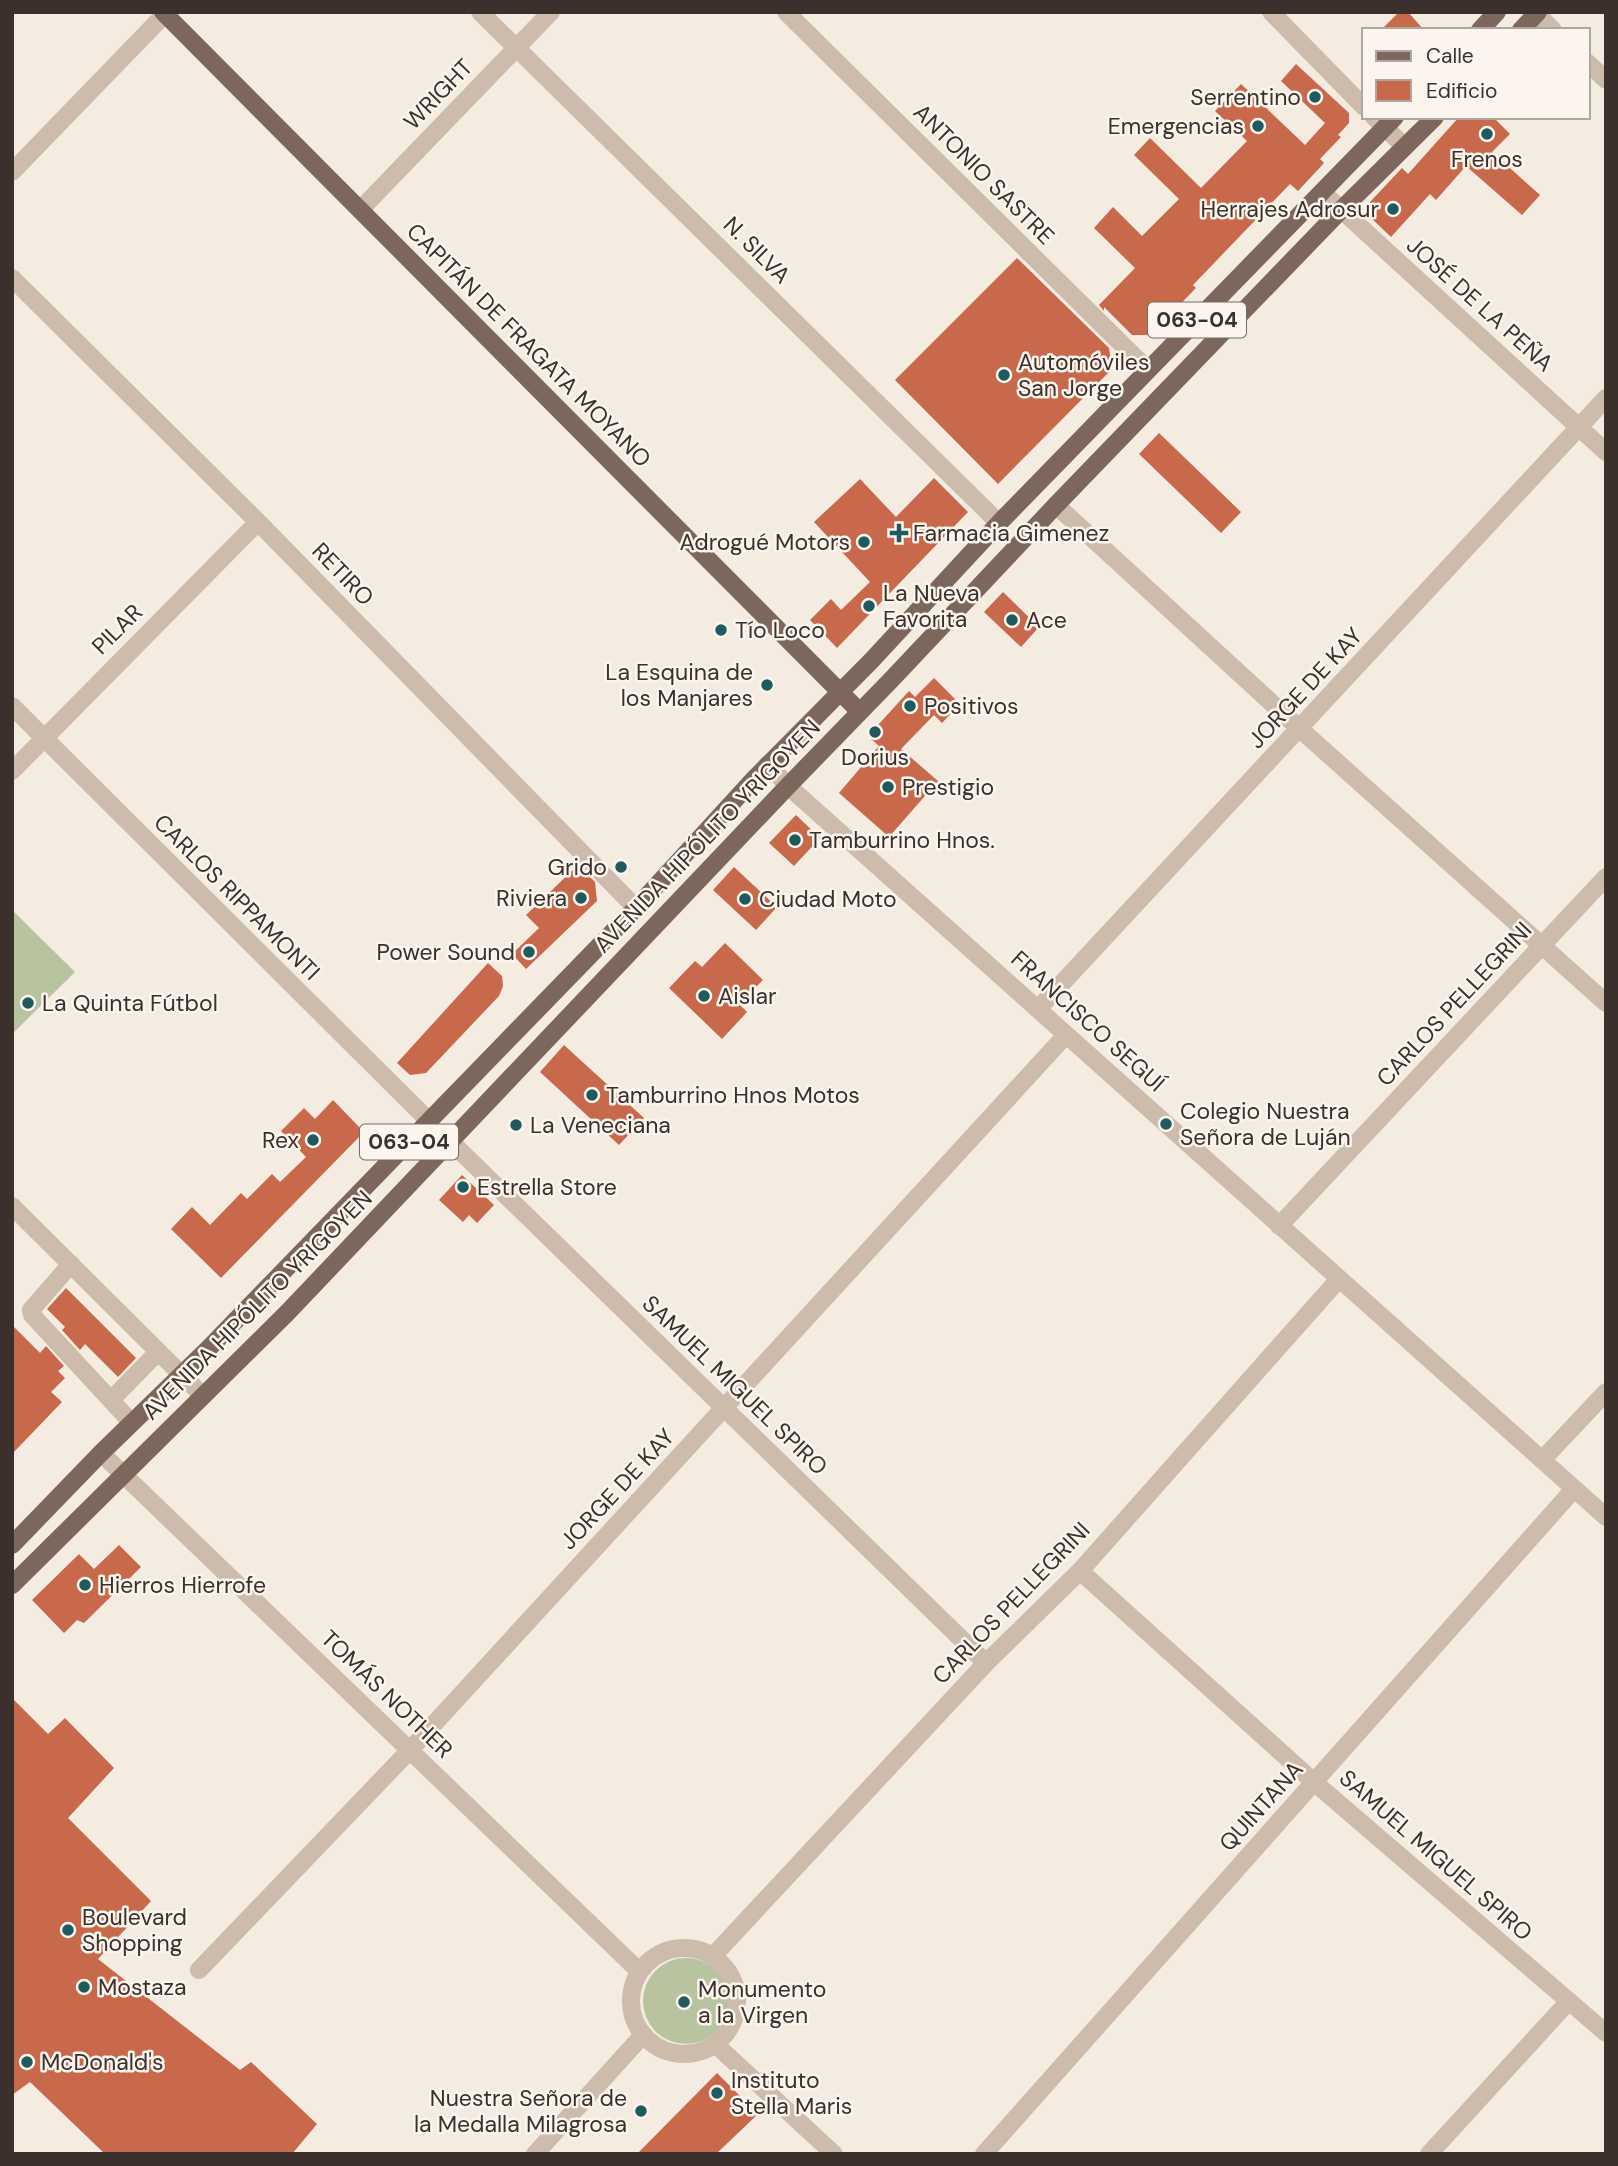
<svg xmlns="http://www.w3.org/2000/svg" width="1618" height="2166" viewBox="0 0 1618 2166" font-family="'DM Sans',sans-serif">
  <style>
    .green { fill: #b8c4a0 }
    .building { fill: #c8694b }
    .lines { fill: none; stroke-linecap: round; stroke-linejoin: round }
    .minor { stroke: #cdbbac; stroke-width: 18 }
    .major { stroke: #7d675c; stroke-width: 18 }
    .poi-dot { fill: #1f5a5e; stroke: #fbf5ee; stroke-width: 2.5 }
    .labels { text-anchor: middle; stroke-width: 5; stroke-linejoin: round; paint-order: stroke }
    .shield { fill: #fbf5ee; stroke: #756b66; stroke-width: 2 }
    .shield-label { font-size: 21px; font-weight: bold; fill: #3b302b }
    .street-label { font-size: 23px; fill: #3b302b; stroke: #fbf5ee }
    .poi-label { font-size: 23px; fill: #3b302b; stroke: #fbf5ee; text-anchor: start }
  </style>
  <rect width="100%" height="100%" fill="#f4ebe1"/>
  <path class="green" d="M12,910L75,972L12,1034Z
    M643 2001a43 43 0 1 1 86 0a43 43 0 1 1-86 0Z"/>
  <path class="building" d="M1399,12H1408L1424,30H1381Z
    M1296,64L1349,113V123L1338,135L1341,137L1320,159L1324,163L1298,191L1290,184L1193,285L1196,288L1150,335H1132L1104,307V311L1099,305L1135,268L1094,228L1113,207L1142,236L1179,199L1134,155L1150,138L1201,188L1247,141L1215,111L1241,84L1305,145L1325,123L1281,81Z
    M1459,117H1493L1510,134L1492,152L1540,195L1522,215L1466,166L1436,200L1430,194L1391,237L1369,216L1370,202L1402,168L1408,174Z
    M1017,258L1109,348L1112,369L998,484L895,380Z
    M1159,433L1241,512L1221,533L1139,454Z
    M934,478L968,512L837,648L810,620L831,599L841,610L870,582L814,522L860,479L896,517Z
    M1003,592L1039,627L1021,647L984,612Z
    M934,678L960,704L942,723L934,715L901,749L938,781L889,837L839,793L879,746L868,736L909,691L915,697Z
    M796,815L820,838L794,866L769,843Z
    M578,865L595,882L597,901L526,969L512,954L539,928L526,915Z
    M734,867L777,907L756,930L713,890Z
    M725,943L763,980L739,1004L747,1012L722,1039L669,988L695,961L702,967Z
    M488,963L502,976L503,986L499,996L426,1073L410,1075L397,1063Z
    M564,1045L644,1118L619,1145L540,1072Z
    M333,1100L364,1132L221,1278L171,1229L192,1207L210,1225L241,1193L247,1199L272,1174L280,1182L306,1157L281,1131L304,1108L315,1119Z
    M462,1175L494,1205L477,1223L469,1215L463,1222L439,1200Z
    M66,1288L136,1358L118,1377L85,1344L80,1350L62,1330L65,1327L47,1309Z
    M12,1325L40,1353L46,1346L64,1366L58,1371L65,1378L51,1392L62,1402L12,1454Z
    M119,1545L141,1567L84,1623L77,1620L64,1633L32,1600L79,1554L94,1569Z
    M12,1698L48,1734L65,1718L114,1768L68,1818L151,1901L98,1959L240,2070L251,2062L317,2124L292,2154H105L30,2082L12,2095Z
    M717,2073L758,2114L716,2154H637Z"/>
  <g class="lines">
    <path class="minor" d="M480,12L999,523
      M786,12L1148,370
      M1271,12L1364,107
      M1537,14L1553,30
      M1588,63L1606,80
      M1374,117L1405,147
      M12,172L165,14
      M1322,192L1606,452
      M360,210L551,12
      M12,278L258,522L636,908
      M1056,505L1300,729L1606,1003
      M12,706L429,1121
      M768,764L788,786L1606,1517
      M12,771L258,522
      M1038,1009L1606,398
      M451,1142L986,1663
      M12,1206L203,1396
      M1279,1226L1606,877
      M71,1264L31,1310L32,1315L132,1423
      M111,1400L158,1352
      M101,1453L639,1971
      M1542,1460L1606,1392
      M1080,1571L1315,1783L1606,2033
      M631 2001a53 53 0 1 1 106 0a53 53 0 1 1-106 0Z
      M713,1956L986,1663L1080,1571L1339,1279
      M199,1970L410,1750L1066,1035
      M715,2044L834,2154
      M535,2154L643,2035
      M984,2154L1574,1489
      M1429,2154L1569,2001"/>
    <path class="major" d="M163,12L860,712
      M1480,30L1497,12
      M1521,30L1538,12
      M12,1545L101,1453L208,1349L429,1121L636,908L753,780L871,661L999,523L1395,117
      M12,1585L287,1313L788,786L891,680L1056,505L1341,210L1435,117"/>
  </g>
  <g class="poi-dot">
    <circle cx="1315" cy="97" r="7"/>
    <circle cx="1258" cy="126" r="7"/>
    <circle cx="1487" cy="134" r="7"/>
    <circle cx="1393" cy="209" r="7"/>
    <circle cx="1004" cy="375" r="7"/>
    <path d="M895.5 522.5h7v7h7v7h-7v7h-7v-7h-7v-7h7z"/>
    <circle cx="864" cy="542" r="7"/>
    <circle cx="869" cy="606" r="7"/>
    <circle cx="1012" cy="620" r="7"/>
    <circle cx="721" cy="630" r="7"/>
    <circle cx="767" cy="685" r="7"/>
    <circle cx="910" cy="706" r="7"/>
    <circle cx="875" cy="732" r="7"/>
    <circle cx="888" cy="787" r="7"/>
    <circle cx="795" cy="840" r="7"/>
    <circle cx="621" cy="867" r="7"/>
    <circle cx="581" cy="898" r="7"/>
    <circle cx="745" cy="899" r="7"/>
    <circle cx="529" cy="952" r="7"/>
    <circle cx="704" cy="996" r="7"/>
    <circle cx="28" cy="1003" r="7"/>
    <circle cx="592" cy="1095" r="7"/>
    <circle cx="1166" cy="1124" r="7"/>
    <circle cx="516" cy="1125" r="7"/>
    <circle cx="313" cy="1140" r="7"/>
    <circle cx="463" cy="1187" r="7"/>
    <circle cx="85" cy="1585" r="7"/>
    <circle cx="68" cy="1930" r="7"/>
    <circle cx="84" cy="1987" r="7"/>
    <circle cx="684" cy="2002" r="7"/>
    <circle cx="27" cy="2062" r="7"/>
    <circle cx="717" cy="2093" r="7"/>
    <circle cx="641" cy="2111" r="7"/>
  </g>
  <g class="labels">
    <g class="shield">
      <rect x="1148" y="302.5" width="98" height="35" rx="5"/>
      <rect x="360" y="1124.5" width="98" height="35" rx="5"/>
    </g>
    <g class="shield-label">
      <text x="1197" y="327">063-04</text>
      <text x="409" y="1149">063-04</text>
    </g>
    <g class="street-label">
      <text transform="translate(438 94) rotate(-46)" y="8">WRIGHT</text>
      <text transform="translate(984 174) rotate(45)" y="8">ANTONIO SASTRE</text>
      <text transform="translate(757 250) rotate(45)" y="8">N. SILVA</text>
      <text transform="translate(1480 304) rotate(42)" y="8">JOSÉ DE LA PEÑA</text>
      <text transform="translate(529 345) rotate(45)" y="8">CAPITÁN DE FRAGATA MOYANO</text>
      <text transform="translate(343 574) rotate(46)" y="8">RETIRO</text>
      <text transform="translate(117 629) rotate(-45)" y="8">PILAR</text>
      <text transform="translate(1305 688) rotate(-47)" y="8">JORGE DE KAY</text>
      <text transform="translate(707 836) rotate(-46)" y="8">AVENIDA HIPÓLITO YRIGOYEN</text>
      <text transform="translate(237 897) rotate(45)" y="8">CARLOS RIPPAMONTI</text>
      <text transform="translate(1454 1004) rotate(-47)" y="8">CARLOS PELLEGRINI</text>
      <text transform="translate(1088 1021) rotate(42)" y="8">FRANCISCO SEGUÍ</text>
      <text transform="translate(257 1305) rotate(-45)" y="8">AVENIDA HIPÓLITO YRIGOYEN</text>
      <text transform="translate(735 1385) rotate(44)" y="8">SAMUEL MIGUEL SPIRO</text>
      <text transform="translate(617 1489) rotate(-47)" y="8">JORGE DE KAY</text>
      <text transform="translate(1011 1603) rotate(-46)" y="8">CARLOS PELLEGRINI</text>
      <text transform="translate(387 1694) rotate(44)" y="8">TOMÁS NOTHER</text>
      <text transform="translate(1261 1806) rotate(-48)" y="8">QUINTANA</text>
      <text transform="translate(1436 1855) rotate(41)" y="8">SAMUEL MIGUEL SPIRO</text>
    </g>
    <g class="poi-label">
      <text x="1301" y="105" text-anchor="end">Serrentino</text>
      <text x="1244" y="134" text-anchor="end">Emergencias</text>
      <text x="1487" y="167" text-anchor="middle">Frenos</text>
      <text x="1379" y="217" text-anchor="end">Herrajes Adrosur</text>
      <text x="1018" y="370">Automóviles<tspan x="1018" dy="26">San Jorge</tspan></text>
      <text x="913" y="541">Farmacia Gimenez</text>
      <text x="850" y="550" text-anchor="end">Adrogué Motors</text>
      <text x="883" y="601">La Nueva<tspan x="883" dy="26">Favorita</tspan></text>
      <text x="1026" y="628">Ace</text>
      <text x="735" y="638">Tío Loco</text>
      <text x="753" y="680" text-anchor="end">La Esquina de<tspan x="753" dy="26">los Manjares</tspan></text>
      <text x="924" y="714">Positivos</text>
      <text x="875" y="765" text-anchor="middle">Dorius</text>
      <text x="902" y="795">Prestigio</text>
      <text x="809" y="848">Tamburrino Hnos.</text>
      <text x="607" y="875" text-anchor="end">Grido</text>
      <text x="567" y="906" text-anchor="end">Riviera</text>
      <text x="759" y="907">Ciudad Moto</text>
      <text x="515" y="960" text-anchor="end">Power Sound</text>
      <text x="718" y="1004">Aislar</text>
      <text x="42" y="1011">La Quinta Fútbol</text>
      <text x="606" y="1103">Tamburrino Hnos Motos</text>
      <text x="1180" y="1119">Colegio Nuestra<tspan x="1180" dy="26">Señora de Luján</tspan></text>
      <text x="530" y="1133">La Veneciana</text>
      <text x="299" y="1148" text-anchor="end">Rex</text>
      <text x="477" y="1195">Estrella Store</text>
      <text x="99" y="1593">Hierros Hierrofe</text>
      <text x="82" y="1925">Boulevard<tspan x="82" dy="26">Shopping</tspan></text>
      <text x="98" y="1995">Mostaza</text>
      <text x="698" y="1997">Monumento<tspan x="698" dy="26">a la Virgen</tspan></text>
      <text x="41" y="2070">McDonald's</text>
      <text x="731" y="2088">Instituto<tspan x="731" dy="26">Stella Maris</tspan></text>
      <text x="627" y="2106" text-anchor="end">Nuestra Señora de<tspan x="627" dy="26">la Medalla Milagrosa</tspan></text>
    </g>
  </g>
  <rect width="1618" height="2166" fill="none" stroke="#3b302b" stroke-width="28"/>
  <rect x="1362" y="28" width="228" height="91" fill="#fbf5ee" stroke="#aea6a0" stroke-width="2"/>
  <rect x="1376" y="51" width="35" height="10" fill="#7d675c" stroke="#aea6a0" stroke-width="2"/>
  <text x="1426" y="63" font-size="21" fill="#3b302b">Calle</text>
  <rect x="1376" y="80" width="35" height="21" fill="#c8694b" stroke="#aea6a0" stroke-width="2"/>
  <text x="1426" y="98" font-size="21" fill="#3b302b">Edificio</text>
</svg>
